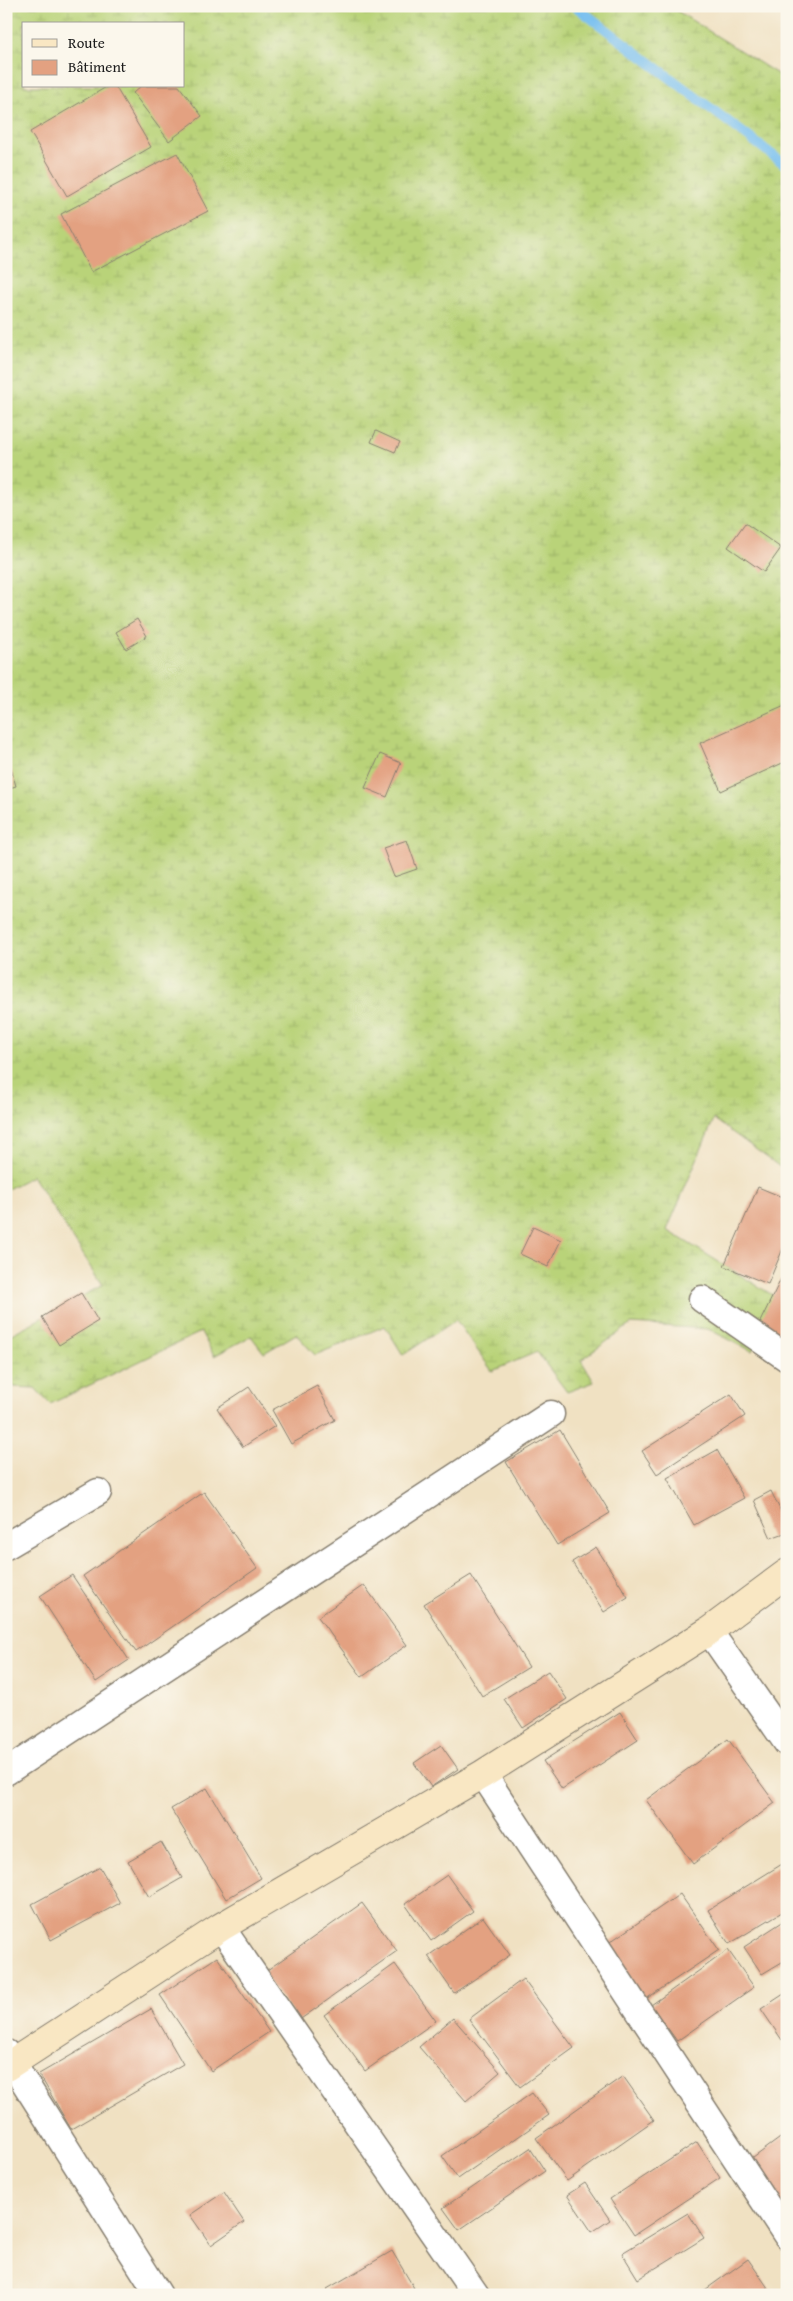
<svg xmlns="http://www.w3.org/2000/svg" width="793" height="2301" viewBox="0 0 793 2301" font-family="'Gentium Book Plus',serif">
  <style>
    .wetland { fill: url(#wetland-marsh); stroke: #6a784a; fill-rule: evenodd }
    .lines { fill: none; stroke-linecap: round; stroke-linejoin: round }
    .stream { stroke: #77bfef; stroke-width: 10 }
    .building { fill: #e3a181 }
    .street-casing { stroke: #867e6f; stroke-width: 29 }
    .secondary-casing { stroke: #867e6f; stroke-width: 30 }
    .street { stroke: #fff; stroke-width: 26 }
    .secondary { stroke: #f9e7c3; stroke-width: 28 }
  </style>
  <defs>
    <pattern id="wetland-marsh" width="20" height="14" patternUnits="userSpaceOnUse" patternTransform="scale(1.25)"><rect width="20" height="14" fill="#b9d379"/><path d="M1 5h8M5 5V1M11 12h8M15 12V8" fill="none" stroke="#9eb568"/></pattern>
  </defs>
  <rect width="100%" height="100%" fill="#fbf7ec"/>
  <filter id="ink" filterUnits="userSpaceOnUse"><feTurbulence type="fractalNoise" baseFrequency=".02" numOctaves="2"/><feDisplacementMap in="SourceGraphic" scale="10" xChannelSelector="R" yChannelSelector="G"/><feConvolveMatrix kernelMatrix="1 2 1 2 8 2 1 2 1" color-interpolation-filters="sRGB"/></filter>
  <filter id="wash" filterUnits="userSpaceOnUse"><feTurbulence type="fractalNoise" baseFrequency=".0096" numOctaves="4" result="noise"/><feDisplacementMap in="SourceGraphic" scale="20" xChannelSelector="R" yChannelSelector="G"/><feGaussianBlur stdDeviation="1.12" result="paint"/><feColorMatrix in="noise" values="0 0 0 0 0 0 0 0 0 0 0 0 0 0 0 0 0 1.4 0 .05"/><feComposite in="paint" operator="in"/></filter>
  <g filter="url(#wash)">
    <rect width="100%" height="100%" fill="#f0e1c2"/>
    <path class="wetland" d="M6,6H669L787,80V1172L714,1119L667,1230L787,1304V1316L752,1351L708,1329L631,1324L581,1360L594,1382L567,1392L537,1352L492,1371L456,1320L403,1355L385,1326L315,1355L296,1334L264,1353L251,1336L214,1356L201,1332L50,1404L35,1388L14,1387L6,1372V1337L103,1285L32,1176L6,1190ZM24,24H184V86H24Z"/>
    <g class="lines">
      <path class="stream" d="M575,6L787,166"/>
    </g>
    <g id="blocks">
      <path class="building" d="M108,86H115L151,147L67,196L30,132Z
        M141,86H179L202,116L169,141L133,93Z
        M177,153L208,211L91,272L61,214Z
        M376,431L400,442L395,452L371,442Z
        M745,523L781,548L764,572L728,547Z
        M137,619L147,636L126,649L116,632Z
        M787,704V761L721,791L700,743Z
        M6,752L16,786L6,789Z
        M380,754L401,763L387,797L365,788Z
        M407,840L417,869L394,877L383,848Z
        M758,1187L787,1199V1239L768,1284L724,1266Z
        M533,1227L561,1240L548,1267L520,1254Z
        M781,1279L787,1282V1343L757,1328Z
        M81,1293L98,1321L59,1345L42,1317Z
        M317,1386L335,1420L291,1444L272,1410Z
        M249,1387L275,1426L243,1447L217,1408Z
        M731,1394L745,1416L657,1474L642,1451Z
        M560,1430L610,1513L557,1545L506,1462Z
        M717,1450L744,1498L694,1525L667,1478Z
        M771,1491L787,1524V1532L771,1538L754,1500Z
        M204,1492L257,1568L136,1652L83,1576Z
        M596,1547L628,1597L604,1612L572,1562Z
        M72,1575L129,1660L96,1682L40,1596Z
        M471,1575L529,1667L482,1696L424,1604Z
        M364,1585L407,1645L362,1677L318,1617Z
        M548,1671L567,1699L523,1728L504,1699Z
        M620,1712L638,1740L562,1789L543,1761Z
        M728,1739L775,1803L693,1864L646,1800Z
        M441,1745L458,1769L431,1787L414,1763Z
        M207,1788L261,1878L226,1899L171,1809Z
        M161,1842L182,1878L149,1897L128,1861Z
        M787,1861V1909L729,1944L708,1910Z
        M100,1867L120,1903L51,1940L32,1904Z
        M447,1875L473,1911L431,1941L405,1904Z
        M680,1894L719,1950L640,2003L601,1948Z
        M362,1903L397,1951L298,2021L263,1973Z
        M483,1917L510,1955L454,1993L428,1956Z
        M787,1919V1959L762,1974L744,1947Z
        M728,1950L754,1987L677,2041L651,2005Z
        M217,1957L269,2032L211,2071L160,1995Z
        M395,1964L436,2021L365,2071L324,2015Z
        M523,1979L574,2048L520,2087L469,2019Z
        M787,1992V2037L782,2040L761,2009Z
        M151,2009L183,2064L71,2129L39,2074Z
        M453,2018L500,2072L466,2101L419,2047Z
        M623,2076L654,2120L567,2181L536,2138Z
        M532,2093L549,2115L458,2179L442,2156Z
        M787,2133V2204L782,2207L749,2161Z
        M697,2142L720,2178L634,2235L610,2199Z
        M530,2148L545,2171L459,2230L443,2208Z
        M585,2183L610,2220L592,2232L567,2195Z
        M224,2192L244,2222L211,2245L190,2215Z
        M688,2213L704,2238L638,2279L622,2253Z
        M392,2251L414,2288L402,2295H330L327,2289Z
        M748,2259L773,2295H698Z"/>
    </g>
  </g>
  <g filter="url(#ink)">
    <use href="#blocks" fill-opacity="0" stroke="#867e6f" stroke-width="1"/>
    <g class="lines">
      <defs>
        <path id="street" d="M702,1299L787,1358
          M6,1546L98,1492
          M709,1631L787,1743
          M6,1772L551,1414
          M483,1774L787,2236
          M221,1927L476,2295
          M6,2053L159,2295"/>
        <path id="secondary" d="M6,2067L221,1927L483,1774L709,1631L787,1573"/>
      </defs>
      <use href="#street" class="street-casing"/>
      <use href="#secondary" class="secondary-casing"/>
      <use href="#street" class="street"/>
      <use href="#secondary" class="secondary"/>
    </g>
  </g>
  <rect width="793" height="2301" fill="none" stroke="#fbf7ec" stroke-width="25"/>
  <rect x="22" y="22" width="162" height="65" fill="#fbf7ec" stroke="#a29f99"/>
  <rect x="32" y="39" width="25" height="8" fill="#f9e7c3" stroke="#a29f99"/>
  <text x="68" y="48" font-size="15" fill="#1c1c1c">Route</text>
  <rect x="32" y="60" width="25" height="15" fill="#e3a181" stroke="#a29f99"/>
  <text x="68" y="72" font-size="15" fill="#1c1c1c">Bâtiment</text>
</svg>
